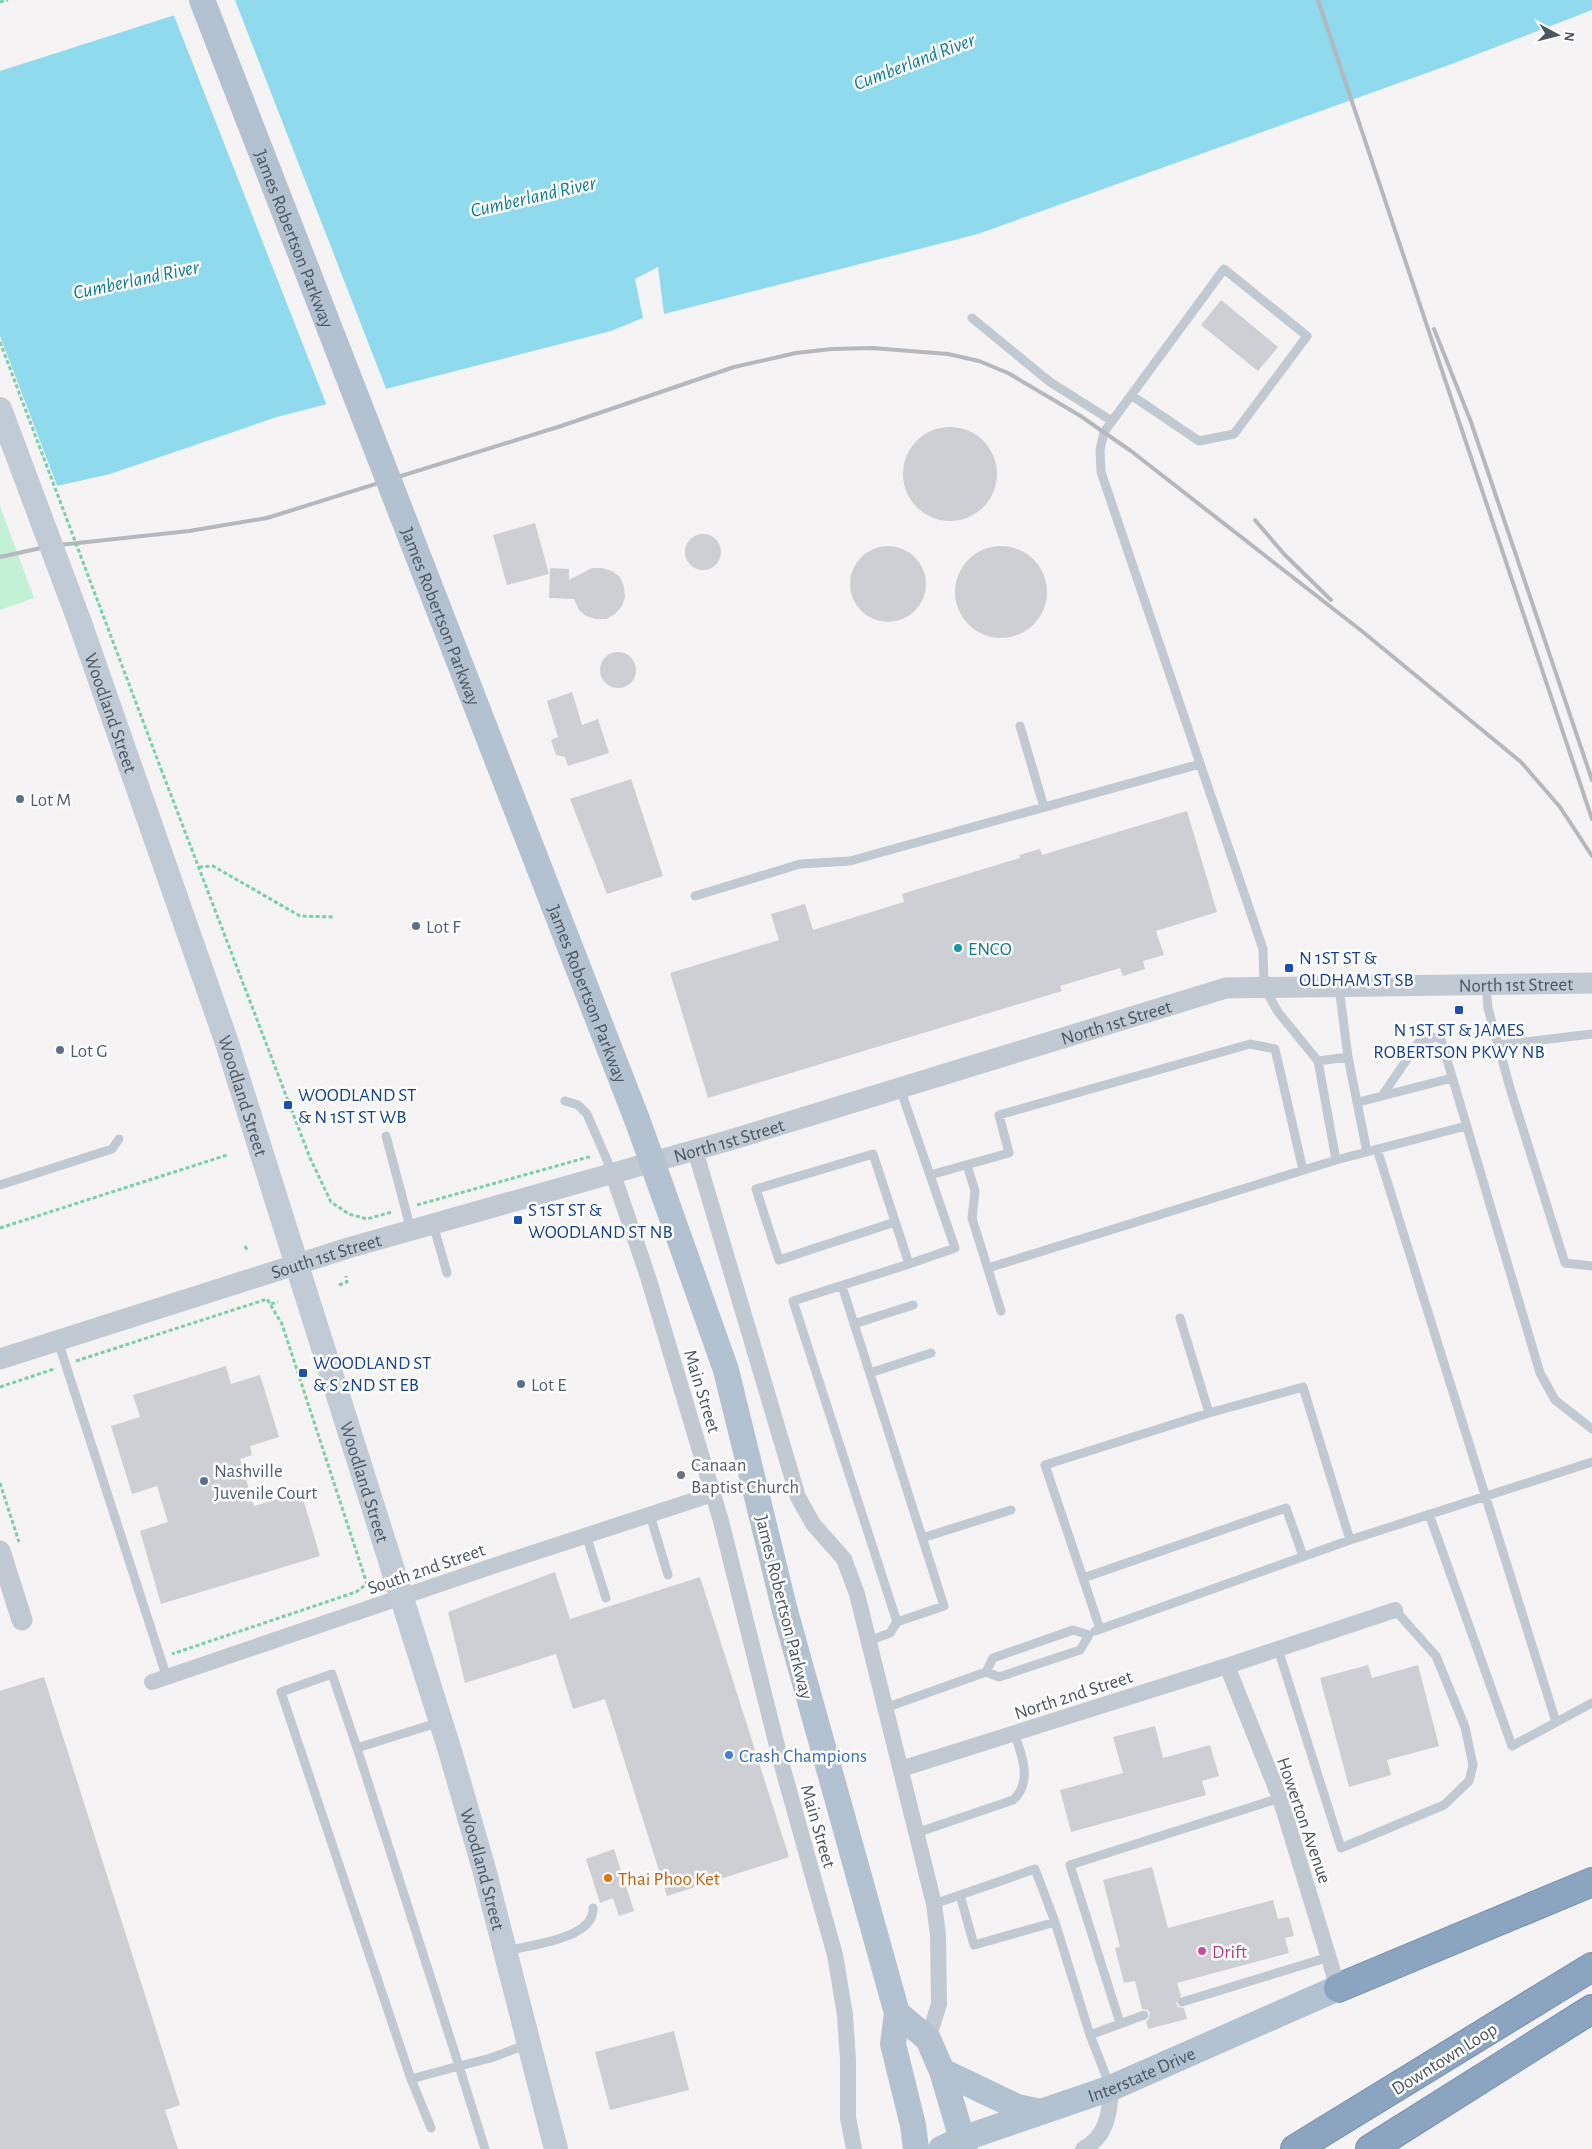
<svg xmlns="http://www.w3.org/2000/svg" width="1592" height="2149" viewBox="0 0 1592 2149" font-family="'Alegreya Sans',sans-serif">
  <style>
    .green { fill: #c3f1d5 }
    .water { fill: #90daee }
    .pier { fill: #f5f3f3 }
    .building { fill: #cdcfd5 }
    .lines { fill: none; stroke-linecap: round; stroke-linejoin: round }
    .motorway-casing { stroke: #7690ad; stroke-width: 30 }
    .path { stroke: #7ad0a6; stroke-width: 3; stroke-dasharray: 4 2.5; stroke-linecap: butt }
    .service { stroke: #c1cad2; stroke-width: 9 }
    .minor { stroke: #c1cad2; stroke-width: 16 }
    .tertiary { stroke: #c1cad2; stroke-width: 21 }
    .secondary { stroke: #c1cbd6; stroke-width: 24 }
    .primary { stroke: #b3c2d1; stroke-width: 26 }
    .motorway { stroke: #8ba5c1; stroke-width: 28 }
    .rail { stroke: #b5b8bd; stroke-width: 4 }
    .path-bridge { stroke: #7ad0a6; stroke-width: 3; stroke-dasharray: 4 2.5; stroke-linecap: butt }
    .secondary-bridge { stroke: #c1cbd6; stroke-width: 24 }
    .primary-bridge { stroke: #b3c2d1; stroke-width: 26 }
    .service-dot { fill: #5c6f8a; stroke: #fff; stroke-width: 2 }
    .culture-dot { fill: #0f9aa8; stroke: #fff; stroke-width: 2 }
    .transit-dot { fill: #1a4fb4; stroke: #fff; stroke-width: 2 }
    .worship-dot { fill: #6b7280; stroke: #fff; stroke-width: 2 }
    .shop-dot { fill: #3f7fe0; stroke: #fff; stroke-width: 2 }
    .food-dot { fill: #e8710a; stroke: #fff; stroke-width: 2 }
    .hotel-dot { fill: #d1479c; stroke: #fff; stroke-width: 2 }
    .labels { text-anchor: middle; stroke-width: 5; stroke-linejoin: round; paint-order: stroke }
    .street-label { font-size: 19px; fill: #4a5661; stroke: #fff }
    .service-label { font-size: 19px; fill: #4e5e75; stroke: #fff; text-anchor: start }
    .culture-label { font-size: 19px; fill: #0d838f; stroke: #fff; text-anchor: start }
    .transit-label { font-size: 19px; fill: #164399; stroke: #fff; text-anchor: start }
    .worship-label { font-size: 19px; fill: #5b616d; stroke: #fff; text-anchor: start }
    .shop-label { font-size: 19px; fill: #366cbe; stroke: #fff; text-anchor: start }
    .food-label { font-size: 19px; fill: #c56008; stroke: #fff; text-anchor: start }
    .hotel-label { font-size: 19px; fill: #b23c85; stroke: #fff; text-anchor: start }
    .water-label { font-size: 20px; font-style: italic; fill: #0c7c9b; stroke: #fff }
  </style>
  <rect width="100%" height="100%" fill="#f5f3f3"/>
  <path class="green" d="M0,506L34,598L0,610Z"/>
  <path class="water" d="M222,0H1592V10L1449,65L978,234L664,314L658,267L635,279L643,318L611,331L277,417L110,474L0,499V71Z"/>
  <path class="pier" d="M214,0H235L387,391L327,406L173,13Z
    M0,336L58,488L1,501L0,499Z"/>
  <path class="building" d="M1221,300L1278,347L1258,371L1201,325Z
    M903 474a47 47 0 1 1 94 0a47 47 0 1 1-94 0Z
    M535,523L549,574L507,585L493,535Z
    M685 552a18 18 0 1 1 36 0a18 18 0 1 1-36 0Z
    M850 584a38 38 0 1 1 76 0a38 38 0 1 1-76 0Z
    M955 592a46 46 0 1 1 92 0a46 46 0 1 1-92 0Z
    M550,568L569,569V580L592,568H602L612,571L620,577L624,587L625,597L622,606L615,614L606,619H596L586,616L579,610L574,599L549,598Z
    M600 670a18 18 0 1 1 36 0a18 18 0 1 1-36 0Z
    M572,692L582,725L598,719L609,753L568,766L565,757L556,755L551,740L558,737L547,701Z
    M631,779L663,876L607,894L570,799Z
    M1187,811L1217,912L1156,931L1164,955L1143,961L1145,969L1123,976L1120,968L1060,986L1062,991L708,1098L670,973L779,940L771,914L805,904L813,930L904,902L902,894L1020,858L1019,855L1040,849L1042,855Z
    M226,1366L231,1384L260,1375L279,1437L250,1446L252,1455L240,1459L254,1506L301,1492L320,1556L161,1604L140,1531L168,1522L157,1486L132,1494L111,1426L140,1417L133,1395Z
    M555,1572L570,1619L700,1577L789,1857L667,1896L605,1699L573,1709L556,1654L465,1683L448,1612Z
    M1368,1665L1372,1678L1418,1665L1439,1746L1387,1760L1391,1775L1349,1787L1320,1678Z
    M44,1677L180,2105L165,2110L178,2149H0V1691Z
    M1155,1726L1163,1758L1210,1745L1219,1776L1202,1781L1206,1795L1071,1832L1060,1790L1123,1773L1113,1737Z
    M614,1849L634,1911L619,1916L613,1898L600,1903L586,1859Z
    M1152,1867L1168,1928L1273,1900L1278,1919L1289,1917L1294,1936L1285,1938L1289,1953L1177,1983L1181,1996L1176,2003L1178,2007L1184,2008L1187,2019L1148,2029L1146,2021L1149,2019L1150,2013L1148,2010L1142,2009L1135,1981L1124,1983L1115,1948L1120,1947L1103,1880Z
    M674,2031L689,2090L610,2110L595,2052Z"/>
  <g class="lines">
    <defs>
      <path id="motorway" d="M1338,1988L1592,1882
        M1295,2149L1592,1967
        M1370,2149L1592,2009"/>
    </defs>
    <use href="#motorway" class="motorway-casing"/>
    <path class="path" d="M0,2L8,0
      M161,769L310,1158L331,1202L349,1214L367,1219L392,1212
      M199,867L213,866L300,916L334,917
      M417,1205L592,1156
      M0,1228L227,1155
      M245,1246L247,1250
      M339,1285L347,1282L346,1276
      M271,1304L278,1302
      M76,1361L267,1299L282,1324L367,1584L356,1592L172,1654
      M0,1387L54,1369
      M0,1483L19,1542"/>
    <path class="service" d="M972,318L1050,382L1112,421
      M1131,395L1199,441L1234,434L1307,336L1224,269L1104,432L1100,450L1101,472L1263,949L1264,987L1278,1012L1318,1061L1336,1160
      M1020,726L1044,807
      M695,896L800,864L850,861L1200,764
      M1486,984L1488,1008L1510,1088L1565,1263L1592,1266
      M1339,987L1348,1057L1367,1152
      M1498,1045L1592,1034
      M1318,1061L1348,1057
      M1382,1096L1452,1078
      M565,1101L578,1105L587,1114L613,1174
      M1359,1102L1382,1096L1418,1043L1440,1036L1540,1373L1555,1400L1592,1429
      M386,1136L411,1230
      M1377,1149L1556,1722
      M967,1165L975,1191L972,1218L1001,1311
      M930,1175L1009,1153L999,1115L1250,1044L1275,1049L1303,1170
      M0,1185L112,1149L119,1139
      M895,1222L779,1260L756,1189L873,1154L909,1264L955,1248L900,1088
      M433,1224L447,1273
      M988,1268L1336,1160L1466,1126
      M842,1286L944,1606L897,1622L793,1301L909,1264
      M1180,1318L1209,1413
      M854,1324L913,1305
      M58,1341L167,1678
      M870,1373L931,1353
      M1429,1514L1512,1746L1592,1703
      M650,1515L668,1575
      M586,1535L606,1598
      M922,1538L1011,1510
      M1083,1578L1286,1508L1303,1556
      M1100,1629L1045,1465L1209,1413L1303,1387L1350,1540L1592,1462
      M1095,1631L1350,1540
      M868,1641L890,1633L897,1622
      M1278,1649L1341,1848L1444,1805L1469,1781L1473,1765L1465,1727L1436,1656L1395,1610
      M885,1708L986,1672L999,1677L1080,1650L1089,1635L1073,1630L993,1658L986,1672
      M357,1748L332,1674L281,1692L411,2079L459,2066L357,1748L440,1722
      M916,1833L1013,1800C1033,1783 1022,1754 1014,1733
      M960,1895L974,1945L1055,1922L1090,2035L1110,2086
      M934,1904L1035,1869L1055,1922
      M506,1951C529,1945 595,1939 593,1908
      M1182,2002L1329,1957
      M1120,2023L1070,1865L1280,1798
      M1090,2035L1144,2015
      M411,2079L431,2128
      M485,2149L459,2066L491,2058L528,2044"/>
    <path class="minor" d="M695,1150L798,1497L813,1524L844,1559L857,1594L934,1904L938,1935L939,2004L928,2039
      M613,1174L648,1277L721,1521L781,1762L835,1955L845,2015L848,2060V2118L854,2149
      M1227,1666L1280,1798L1338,1988
      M152,1682L493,1566L713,1494
      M901,1769L1227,1666L1395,1610
      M1083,2149C1107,2137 1110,2112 1111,2088"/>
    <g class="tertiary">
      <path id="s1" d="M0,1359L348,1248L727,1141L1226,988L1592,983"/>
      <path d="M0,1551L22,1620"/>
    </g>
    <path class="secondary" id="s2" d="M80,623L227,1043L450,1751L484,1869L556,2149"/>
    <g class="primary">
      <path d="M785,1611L897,2013L893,2044L913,2125L916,2149"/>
      <path d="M897,2013L928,2039L942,2071L965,2149"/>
      <path d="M942,2071L1017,2107L1041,2112"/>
      <path id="s3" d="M941,2149L962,2139L1111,2088L1338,1988"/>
    </g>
    <use href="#motorway" class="motorway"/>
    <path class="rail" d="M1318,0L1592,819
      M1434,329L1471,422L1592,780
      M1255,520L1284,554L1331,600
      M0,557L50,546L189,531L267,518L561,426L734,367L796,353L832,349L872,348L948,354L979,361L1008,373L1079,415L1131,451L1363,632L1521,762L1560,807L1592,856"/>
    <path class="path-bridge" d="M0,342L161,769"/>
    <path class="secondary-bridge" d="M0,409L80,623"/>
    <path class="primary-bridge" id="s4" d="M202,0L638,1122L726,1370L785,1611"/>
  </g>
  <g class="service-dot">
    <circle cx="20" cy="799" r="5"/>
    <circle cx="416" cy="926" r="5"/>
    <circle cx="60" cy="1050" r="5"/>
    <circle cx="521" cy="1384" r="5"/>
    <circle cx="204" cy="1481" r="5"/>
  </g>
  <circle class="culture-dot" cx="958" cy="948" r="5"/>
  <g class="transit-dot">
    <rect x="1284" y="963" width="10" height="10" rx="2.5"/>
    <rect x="1454" y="1005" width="10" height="10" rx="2.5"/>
    <rect x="283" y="1100" width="10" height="10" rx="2.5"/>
    <rect x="513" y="1215" width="10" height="10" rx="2.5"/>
    <rect x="298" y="1368" width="10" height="10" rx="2.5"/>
  </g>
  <circle class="worship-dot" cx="681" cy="1475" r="5"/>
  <circle class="shop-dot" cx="729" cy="1755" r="5"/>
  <circle class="food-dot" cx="608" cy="1878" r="5"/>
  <circle class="hotel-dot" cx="1202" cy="1951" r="5"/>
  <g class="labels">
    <g class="street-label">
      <text dy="7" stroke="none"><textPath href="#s4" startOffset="256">James Robertson Parkway</textPath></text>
      <text dy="7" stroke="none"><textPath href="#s4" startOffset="661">James Robertson Parkway</textPath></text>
      <text dy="7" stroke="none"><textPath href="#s2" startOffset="95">Woodland Street</textPath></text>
      <text dy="7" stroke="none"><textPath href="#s1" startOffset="1571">North 1st Street</textPath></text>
      <text dy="7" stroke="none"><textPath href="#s4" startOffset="1066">James Robertson Parkway</textPath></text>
      <text dy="7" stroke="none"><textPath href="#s1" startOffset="1166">North 1st Street</textPath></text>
      <text dy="7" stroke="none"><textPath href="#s2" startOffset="500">Woodland Street</textPath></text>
      <text dy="7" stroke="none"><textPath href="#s1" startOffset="761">North 1st Street</textPath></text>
      <text dy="7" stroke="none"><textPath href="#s1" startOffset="342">South 1st Street</textPath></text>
      <text transform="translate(703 1391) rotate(73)" y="7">Main Street</text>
      <text dy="7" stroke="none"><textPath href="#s2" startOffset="905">Woodland Street</textPath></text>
      <text transform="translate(426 1568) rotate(-19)" y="7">South 2nd Street</text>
      <text transform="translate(785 1607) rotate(76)" y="7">James Robertson Parkway</text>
      <text transform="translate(1073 1694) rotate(-18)" y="7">North 2nd Street</text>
      <text transform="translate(1305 1820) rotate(71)" y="7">Howerton Avenue</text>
      <text transform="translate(819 1826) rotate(74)" y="7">Main Street</text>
      <text dy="7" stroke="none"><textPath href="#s2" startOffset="1310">Woodland Street</textPath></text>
      <text transform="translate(1444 2058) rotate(-32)" y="7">Downtown Loop</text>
      <text dy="7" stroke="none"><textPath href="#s3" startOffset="214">Interstate Drive</textPath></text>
    </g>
    <g class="service-label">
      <text x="30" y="806">Lot M</text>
      <text x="426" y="933">Lot F</text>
      <text x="70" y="1057">Lot G</text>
      <text x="531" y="1391">Lot E</text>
      <text x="214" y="1477">Nashville<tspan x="214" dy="22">Juvenile Court</tspan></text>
    </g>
    <g class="culture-label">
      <text x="968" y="955">ENCO</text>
    </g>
    <g class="transit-label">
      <text x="1299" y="964">N 1ST ST &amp;<tspan x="1299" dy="22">OLDHAM ST SB</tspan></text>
      <text x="1459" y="1036" text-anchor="middle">N 1ST ST &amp; JAMES<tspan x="1459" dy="22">ROBERTSON PKWY NB</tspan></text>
      <text x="298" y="1101">WOODLAND ST<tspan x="298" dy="22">&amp; N 1ST ST WB</tspan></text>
      <text x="528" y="1216">S 1ST ST &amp;<tspan x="528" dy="22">WOODLAND ST NB</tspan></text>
      <text x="313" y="1369">WOODLAND ST<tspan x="313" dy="22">&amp; S 2ND ST EB</tspan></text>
    </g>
    <g class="worship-label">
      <text x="691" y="1471">Canaan<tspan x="691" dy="22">Baptist Church</tspan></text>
    </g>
    <g class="shop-label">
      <text x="739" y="1762">Crash Champions</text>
    </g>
    <g class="food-label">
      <text x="618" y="1885">Thai Phoo Ket</text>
    </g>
    <g class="hotel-label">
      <text x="1212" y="1958">Drift</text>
    </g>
    <g class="water-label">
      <text transform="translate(914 61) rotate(-21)" y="7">Cumberland River</text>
      <text transform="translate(533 196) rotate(-13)" y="7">Cumberland River</text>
      <text transform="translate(136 279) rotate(-12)" y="7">Cumberland River</text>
    </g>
  </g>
  <g transform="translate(1557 35) rotate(97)" stroke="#ffffff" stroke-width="4" paint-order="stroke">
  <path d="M0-4L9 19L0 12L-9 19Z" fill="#4a5661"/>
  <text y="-8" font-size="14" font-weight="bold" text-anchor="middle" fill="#4a5661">N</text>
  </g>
</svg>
